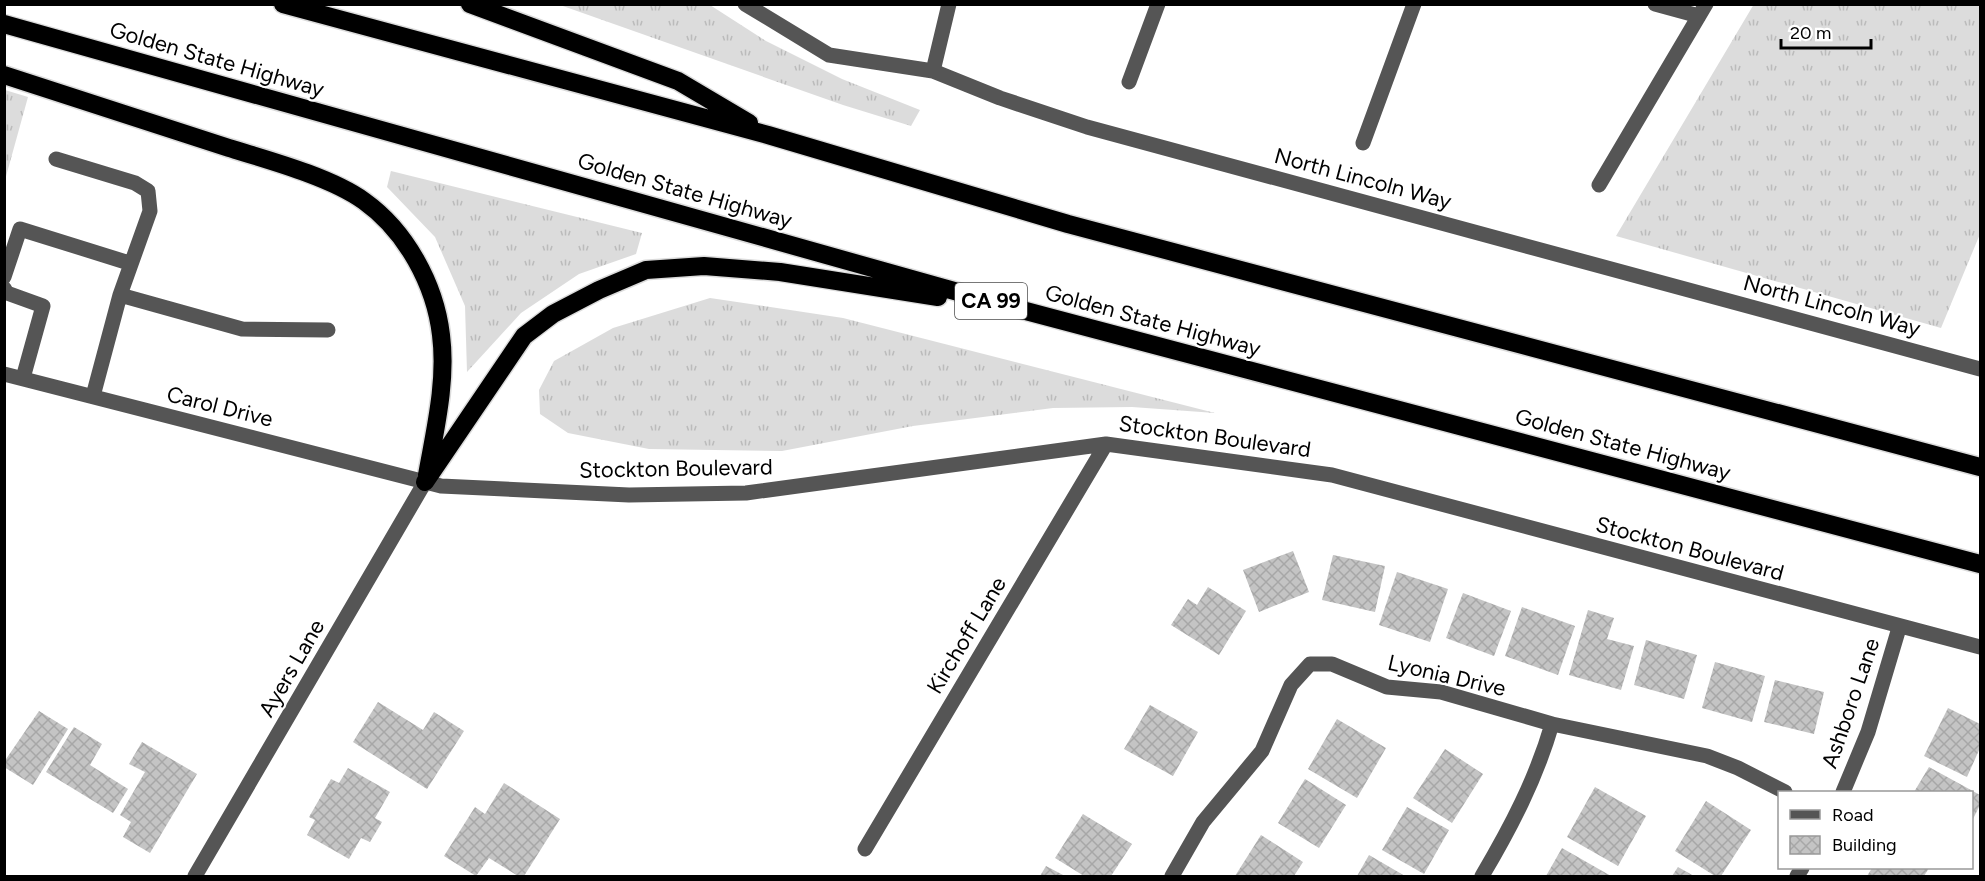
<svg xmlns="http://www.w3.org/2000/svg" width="1985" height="881" viewBox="0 0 1985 881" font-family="Figtree,sans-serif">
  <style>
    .grass { fill: url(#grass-tufts) }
    .building { fill: url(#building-cross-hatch) }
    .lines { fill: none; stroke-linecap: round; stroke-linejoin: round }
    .highway-casing { stroke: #dbdbdb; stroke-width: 21 }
    .minor { stroke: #555; stroke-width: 15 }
    .highway { stroke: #000; stroke-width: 18 }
    .labels { text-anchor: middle; stroke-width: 4.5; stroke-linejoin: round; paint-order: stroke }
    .shield { fill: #fff; stroke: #4c4c4c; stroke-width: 1.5 }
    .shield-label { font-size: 21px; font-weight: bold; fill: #000 }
    .street-label { font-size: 22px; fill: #000; stroke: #fff }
  </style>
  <defs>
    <pattern id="grass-tufts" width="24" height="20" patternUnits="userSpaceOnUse" patternTransform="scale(1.5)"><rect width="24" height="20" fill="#dcdcdc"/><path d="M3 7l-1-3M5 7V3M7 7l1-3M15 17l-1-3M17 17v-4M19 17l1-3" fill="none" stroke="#bbb"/></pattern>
    <pattern id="building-cross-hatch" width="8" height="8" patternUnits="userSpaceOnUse" patternTransform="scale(1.5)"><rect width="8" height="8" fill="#c4c4c4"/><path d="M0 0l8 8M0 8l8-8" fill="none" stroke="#a7a7a7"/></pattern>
  </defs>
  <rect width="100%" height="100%" fill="#fff"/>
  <path class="grass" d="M1754,4L1980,5V234L1941,328L1616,236Z
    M560,5H710L766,41L842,79L920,110L911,126L843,105Z
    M5,90L28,97L5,180L4,90Z
    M391,171L642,233L636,254L579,274L521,313L467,372L465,306L435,237L387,187Z
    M710,298L843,318L1215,413L1132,407L1053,408L913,426L782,451L649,449L568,433L540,414L539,390L554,361L613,328Z"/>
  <path class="building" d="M1293,551L1309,592L1259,612L1243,570Z
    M1333,555L1385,566L1375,612L1322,600Z
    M1397,572L1448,589L1430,642L1379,625Z
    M1208,587L1246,611L1219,655L1171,625L1188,599L1197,605Z
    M1463,593L1511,611L1494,656L1446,638Z
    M1522,607L1575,626L1558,675L1505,656Z
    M1588,610L1614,618L1607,639L1634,646L1621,690L1569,675Z
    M1646,640L1697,655L1684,699L1634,685Z
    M1715,662L1765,676L1752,722L1702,708Z
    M1775,680L1824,692L1814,734L1764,722Z
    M378,702L423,730L434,712L464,731L427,789L353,742Z
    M1150,705L1198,732L1173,776L1124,749Z
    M1948,708L1980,724V748L1967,777L1924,756Z
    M39,711L68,729L33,785L4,767V762Z
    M1337,719L1386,748L1357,798L1308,769Z
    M74,727L102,744L90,765L128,789L113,813L46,772Z
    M142,742L197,774L150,853L123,837L131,822L120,815L145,772L129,764Z
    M1445,749L1483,774L1452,823L1413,798Z
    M1929,767L1980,795V805L1972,821V792H1914Z
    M348,768L390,792L375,818L382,822L370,842L361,838L349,859L307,835L315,820L309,817L331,779L339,783Z
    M1305,779L1346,805L1319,848L1278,823Z
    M504,783L560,819L524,876H518L489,858L476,876L444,856L475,807L485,814Z
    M1595,787L1646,816L1618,866L1567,837Z
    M1706,801L1751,830L1721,876H1715L1675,851Z
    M1407,807L1449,830L1424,874L1382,850Z
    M1083,814L1132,844L1111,876H1084L1055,858Z
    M1261,835L1303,862L1294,876H1235Z
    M1562,848L1611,876H1546Z
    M1369,855L1405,876H1357Z
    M1046,866L1065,876H1040Z
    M1678,867L1694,876H1672Z
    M1872,868H1929L1924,876H1867Z"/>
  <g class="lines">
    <defs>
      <path id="highway" d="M283,4L768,135L1068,224L1980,467
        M470,4L678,81L749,123
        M4,24L1022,310L1980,564
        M4,75C79,99 154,123 229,148C268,160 331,177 364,201C406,231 435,284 441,335C447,381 435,430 427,475
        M425,482L524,336L553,314L599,290L646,270L704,266L780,272L938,297"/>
    </defs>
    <use href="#highway" class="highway-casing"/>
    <path class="minor" d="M745,4L829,55L933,71L1000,98L1087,127L1980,369
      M1655,4L1699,16
      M933,71L949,4
      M1129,82L1158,4
      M1363,143L1414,4
      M56,159L135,183L148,191L150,211L120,295
      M1599,185L1706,4
      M4,277L20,229L129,263
      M4,288L7,293L43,306L23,378
      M4,374L441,486L629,495L746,493L1106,444L1332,475L1980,647
      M93,396L120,295L242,329L328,330
      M1843,792L1868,732L1899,628
      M865,849L1106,444
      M195,876L425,482
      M1172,876L1203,822L1262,751L1291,685L1310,664H1332L1387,687L1441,692L1552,724L1707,756L1738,768L1785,792
      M1482,876C1511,827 1536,779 1552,724
      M1797,876L1802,868"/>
    <use href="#highway" class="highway"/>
  </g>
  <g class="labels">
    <rect class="shield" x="955" y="283" width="72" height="36" rx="4.5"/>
    <g class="shield-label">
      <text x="991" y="308">CA 99</text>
    </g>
    <g class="street-label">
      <text transform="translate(217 59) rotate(16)" y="8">Golden State Highway</text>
      <text transform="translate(1363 178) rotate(15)" y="8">North Lincoln Way</text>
      <text transform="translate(685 190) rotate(16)" y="8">Golden State Highway</text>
      <text transform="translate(1832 305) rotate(15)" y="8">North Lincoln Way</text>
      <text transform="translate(1153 320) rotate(15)" y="8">Golden State Highway</text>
      <text transform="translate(220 406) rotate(14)" y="8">Carol Drive</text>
      <text transform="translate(1215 436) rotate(8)" y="8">Stockton Boulevard</text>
      <text transform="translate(1623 444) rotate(15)" y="8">Golden State Highway</text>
      <text transform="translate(676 468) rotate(-1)" y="8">Stockton Boulevard</text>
      <text transform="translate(1690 548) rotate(15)" y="8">Stockton Boulevard</text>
      <text transform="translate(966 635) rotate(-59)" y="8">Kirchoff Lane</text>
      <text transform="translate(291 668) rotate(-60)" y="8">Ayers Lane</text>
      <text transform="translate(1447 675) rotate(13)" y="8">Lyonia Drive</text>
      <text transform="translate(1850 703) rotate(-71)" y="8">Ashboro Lane</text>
    </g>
  </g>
  <rect width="1985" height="881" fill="none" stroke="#000000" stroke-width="12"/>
  <rect x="1778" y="791" width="195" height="78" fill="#ffffff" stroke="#999999" stroke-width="1.5"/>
  <rect x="1790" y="810" width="30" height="9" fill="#555555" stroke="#999999" stroke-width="1.5"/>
  <text x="1832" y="821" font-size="18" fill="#000000">Road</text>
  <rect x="1790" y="836" width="30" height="18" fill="url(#building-cross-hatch)" stroke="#999999" stroke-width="1.5"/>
  <text x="1832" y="851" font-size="18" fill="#000000">Building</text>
  <path d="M1781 39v9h90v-9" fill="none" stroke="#000000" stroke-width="3"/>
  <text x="1790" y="39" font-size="18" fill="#000000" stroke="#ffffff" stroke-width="4.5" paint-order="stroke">20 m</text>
</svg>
